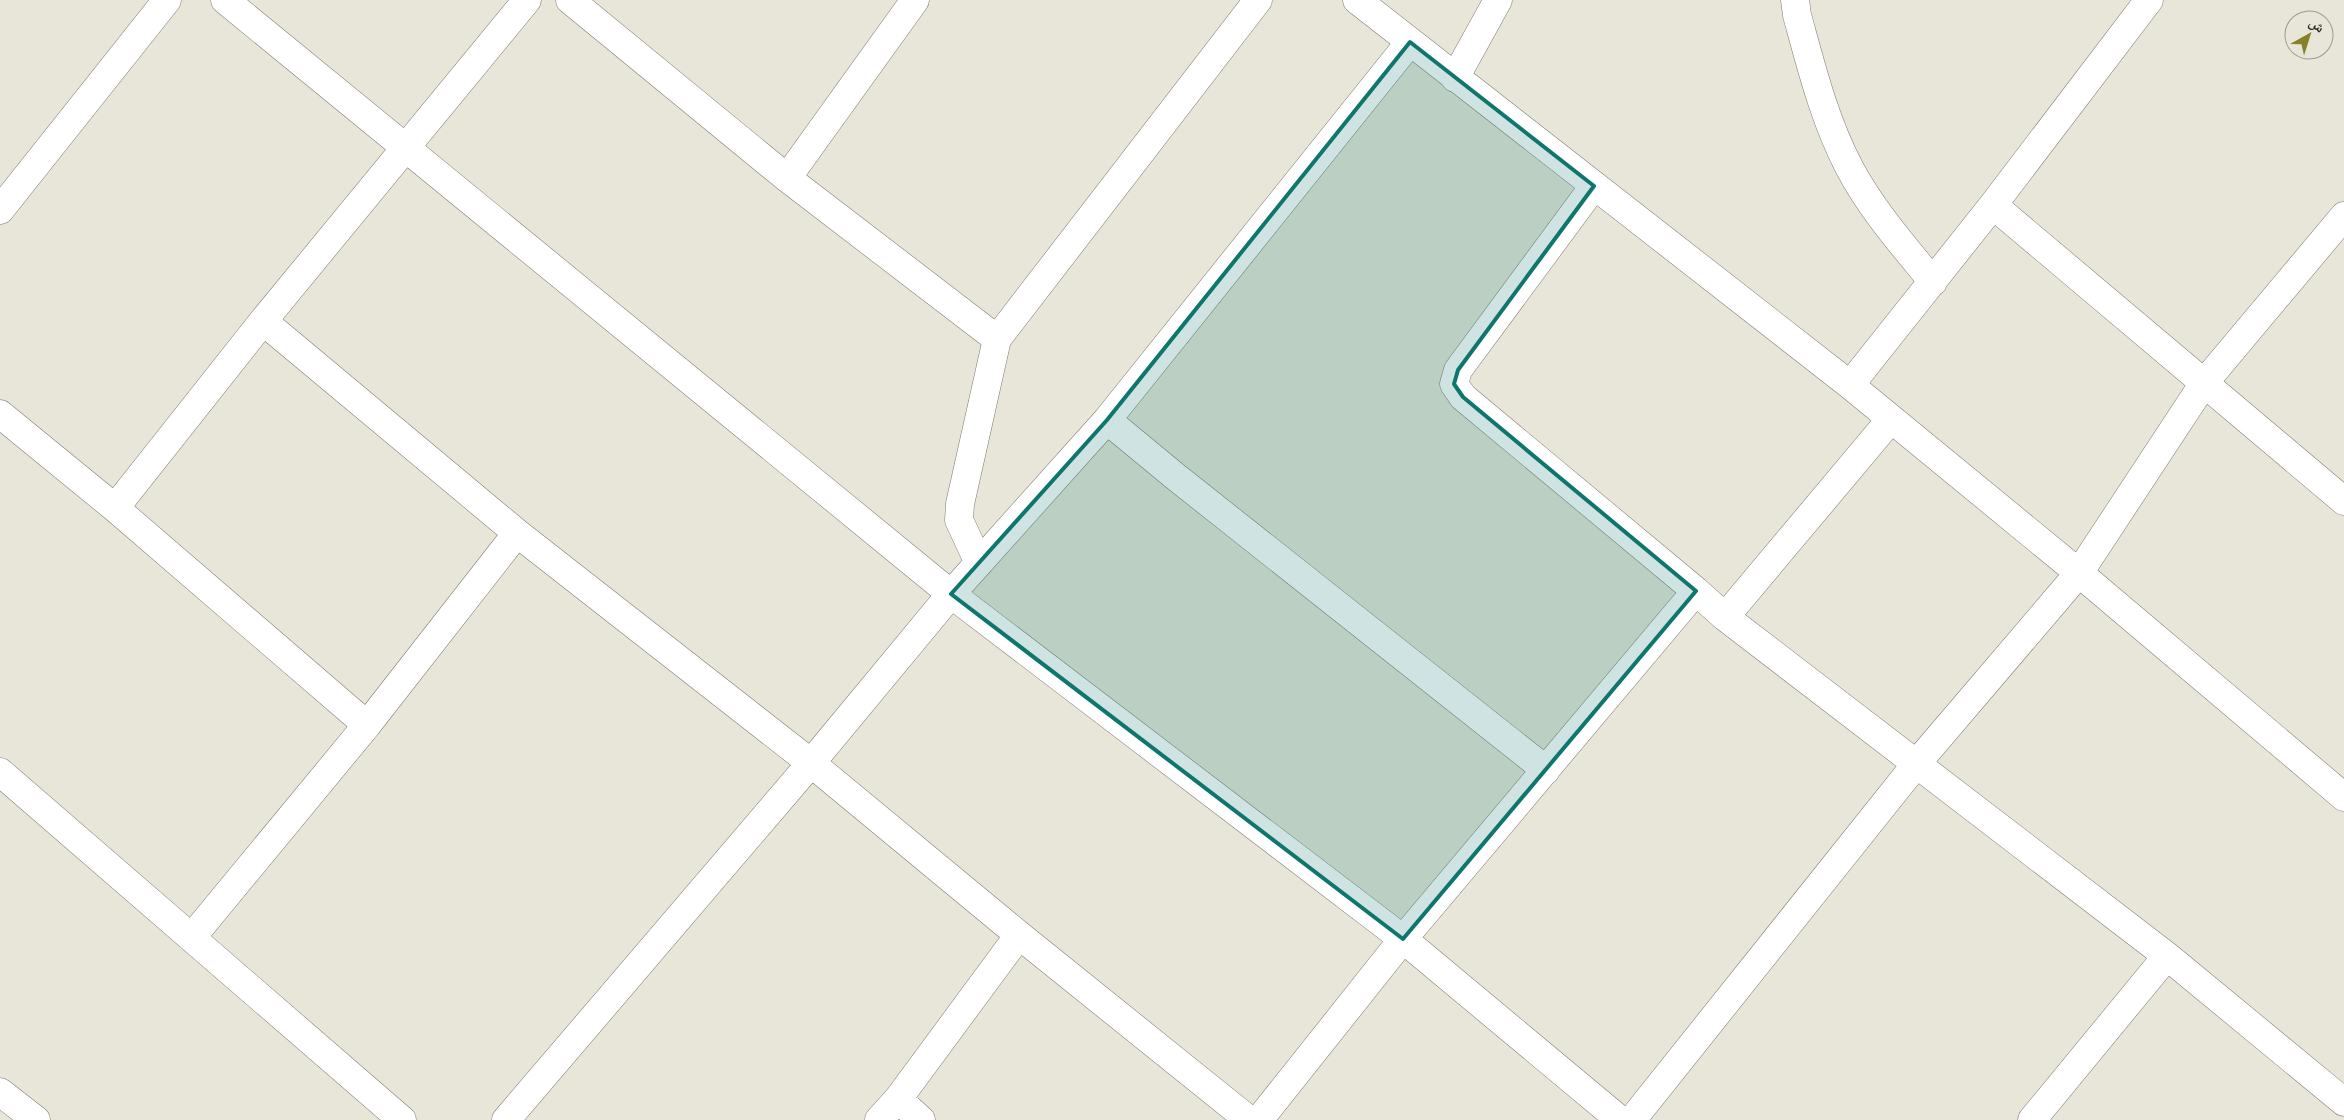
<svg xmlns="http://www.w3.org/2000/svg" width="2344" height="1120" viewBox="0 0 2344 1120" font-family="Figtree,'Noto Naskh Arabic',sans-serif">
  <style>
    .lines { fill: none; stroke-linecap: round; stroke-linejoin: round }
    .minor-casing { stroke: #7f7c72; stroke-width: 29 }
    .minor { stroke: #fff; stroke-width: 28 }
    .marked { fill: #0f766e; fill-opacity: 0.2; stroke: #0f766e; stroke-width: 4; stroke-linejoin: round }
  </style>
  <rect width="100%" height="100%" fill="#e8e5d9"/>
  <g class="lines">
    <defs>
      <path id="minor" d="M225,0L951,594L1403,939L1620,1120
        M570,0L787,178L997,339
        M1357,0L1850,385L2079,573L2344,797
        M1795,0L1797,15C1811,66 1824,119 1849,167C1871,209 1903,245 1933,282
        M1455,78L1498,0
        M787,178L915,0
        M1594,186L1458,370L1454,384L1463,397L1696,591L1725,617L2167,956L2344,1102
        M1993,205L2344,501
        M0,210L167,0
        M263,321L517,533L811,763L1019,935L1249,1120
        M1850,385L1993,205L2149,0
        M0,414L115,508L367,725
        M1107,420L1176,477L1546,770
        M115,508L263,321L527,0
        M979,563L959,520L960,504L997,339L1258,0
        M1725,617L1891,419
        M0,772L402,1120
        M192,937L367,725L517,533
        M0,1092L36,1120
        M898,1099L921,1120
        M506,1120L811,763L951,594L1107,420L1410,42
        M879,1120L898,1099L1019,935
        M1259,1120L1403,939L1696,591
        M1632,1120L1917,763L2079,573L2204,383L2344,216
        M2032,1120L2167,956"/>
    </defs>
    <use href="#minor" class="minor-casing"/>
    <use href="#minor" class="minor"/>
  </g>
  <path class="marked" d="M1410,42L1594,186L1458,370L1454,384L1463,397L1696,591L1403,939L951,594L1107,420Z"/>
  <g transform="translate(2309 35) rotate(39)"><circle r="24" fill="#e8e5d9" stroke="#9e9b92"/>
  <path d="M0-4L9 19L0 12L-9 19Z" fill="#868128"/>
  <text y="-8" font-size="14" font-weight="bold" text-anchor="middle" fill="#2e2d28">ش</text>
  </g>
</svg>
